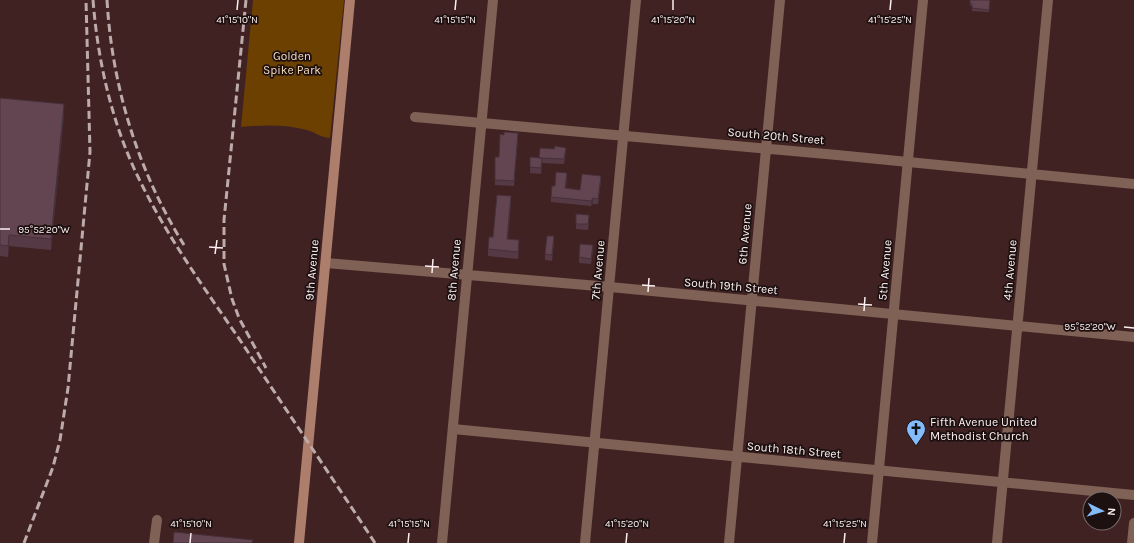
<svg xmlns="http://www.w3.org/2000/svg" width="1134" height="543" viewBox="0 0 1134 543" font-family="Karla,sans-serif">
  <style>
    .green { fill: #6b4000 }
    .lines { fill: none; stroke-linecap: round; stroke-linejoin: round }
    .minor { stroke: #7f6155; stroke-width: 10 }
    .tertiary { stroke: #7f6155; stroke-width: 10 }
    .secondary { stroke: #ad7e6b; stroke-width: 10 }
    .rail { stroke: #bdaaaa; stroke-width: 3; stroke-dasharray: 8 4; stroke-linecap: butt }
    .wall { fill: #553a46 }
    .shaded-wall { fill: #453039 }
    .building { fill: #634451; stroke: #453039 }
    .ticks { fill: none; stroke: #fdf0f0; stroke-width: 1.5 }
    .labels { text-anchor: middle; stroke-width: 3.5; stroke-linejoin: round; paint-order: stroke }
    .park-label { font-size: 12px; fill: #f7dbbd; stroke: #1d1010 }
    .street-label { font-size: 12px; fill: #fdf0f0; stroke: #1d1010 }
    .poi-label { font-size: 12px; fill: #fdf0f0; stroke: #1d1010; text-anchor: start }
    .ticks-label { font-size: 10px; text-anchor: middle; fill: #fdf0f0; stroke: #1d1010; stroke-width: 3.5; stroke-linejoin: round; paint-order: stroke }
  </style>
  <rect width="100%" height="100%" fill="#402223"/>
  <path class="green" d="M253,0H344L330,138C318,137 316,132 307,130C286,124 262,125 241,127Z"/>
  <g class="lines">
    <path class="minor" d="M415,117L837,155L1134,184
      M326,263L610,287L1134,337
      M453,429L1134,495
      M154,543L157,520
      M442,543L493,0
      M585,543L636,0
      M729,543L780,0
      M997,543L1048,0
      M1132,543L1134,523"/>
    <path class="tertiary" d="M872,543L923,0"/>
    <path class="secondary" d="M299,543L350,0"/>
    <path class="rail" d="M93,0C98,64 113,128 142,185C170,241 207,292 242,343C286,410 331,476 375,543
      M107,0C112,87 138,171 184,245
      M246,0L224,220V264L232,299L239,318L266,368
      M24,543L53,467L60,440L68,388L90,152L86,0"/>
  </g>
  <path class="wall" d="M970,0H990L989,12L972,11V6H970Z
    M0,98L64,115L51,250L9,246L8,257L0,256Z
    M518,139L514,186L495,185V157H499Z
    M554,149L566,152L564,164L542,163L541,174L530,173V167L539,158Z
    M567,178L566,188L580,190L601,181L598,204H593L591,206L551,202V197L555,186Z
    M511,203L508,239L519,247L518,259L488,256V249Z
    M589,221L588,230L576,229V224Z
    M554,242L552,261L545,260V254Z
    M593,250L591,264L579,263V257Z"/>
  <path class="shaded-wall" d="M64,104V115L51,250V239Z
    M518,133V139L514,186V181Z
    M601,176V181L598,204V199Z
    M511,196V203L507,246V239Z
    M593,198V204L591,206V201Z
    M9,235V246L8,257V246Z
    M554,236V242L552,261V255Z
    M519,240V247L518,259V252Z"/>
  <path class="building" d="M970,0H990L989,10L972,8V4L970,3Z
    M0,98L64,104L51,239L9,235L8,246L0,245Z
    M504,132L518,133L514,181L495,180V157H499L500,134L504,135Z
    M555,146L566,148L564,159L539,158L540,148L554,149Z
    M530,157L542,158L541,168L530,167Z
    M556,172L567,173L565,188L580,190L582,174L601,176L598,199L593,198L591,201L551,197L552,186H555Z
    M497,195L511,196L507,239L519,240L518,252L488,249L489,237H493Z
    M576,214L589,215L588,224H576Z
    M547,236H554L552,255L545,254Z
    M580,244L593,245L591,259L579,257Z
    M174,532L253,540L252,543H173Z"/>
  <path class="ticks" d="M237,10L238,0M455,10L456,0M673,10V0M890,10L891,0M0,229H10M209,247L223,248M215,254L217,240M425,266L439,267M432,273L433,259M642,285L655,286M648,292L649,278M858,304L872,305M864,311L865,297M1124,327L1134,328M190,543L191,533M408,543L409,533M626,543L627,533M844,543L845,533"/>
  <defs>
    <symbol id="church-pin" viewBox="-11 -11 22 30"><path d="M0 17L-7.5 6A9.5 9.5 0 1 1 7.5 6Z" fill="#84bcfb" stroke="#1d1010"/><path d="M-1.2-6h2.4v3.5h3.3v2.4h-3.3V6h-2.4V-.1h-3.3v-2.4h3.3Z" fill="#111"/></symbol>
  </defs>
  <g fill-rule="evenodd">
    <use href="#church-pin" x="905" y="418" width="22" height="30"/>
  </g>
  <g class="labels">
    <g class="park-label">
      <text x="292" y="60">Golden<tspan x="292" dy="14">Spike Park</tspan></text>
    </g>
    <g class="street-label">
      <text transform="translate(776 136) rotate(5)" y="4">South 20th Street</text>
      <text transform="translate(745 234) rotate(-85)" y="4">6th Avenue</text>
      <text transform="translate(312 270) rotate(-85)" y="4">9th Avenue</text>
      <text transform="translate(454 270) rotate(-85)" y="4">8th Avenue</text>
      <text transform="translate(598 270) rotate(-85)" y="4">7th Avenue</text>
      <text transform="translate(885 270) rotate(-85)" y="4">5th Avenue</text>
      <text transform="translate(1010 270) rotate(-85)" y="4">4th Avenue</text>
      <text transform="translate(731 286) rotate(5)" y="4">South 19th Street</text>
      <text transform="translate(794 450) rotate(5)" y="4">South 18th Street</text>
    </g>
    <g class="poi-label">
      <text x="930" y="426">Fifth Avenue United<tspan x="930" dy="14">Methodist Church</tspan></text>
    </g>
  </g>
  <g class="ticks-label">
    <text x="237" y="23">41°15'10"N</text>
    <text x="455" y="23">41°15'15"N</text>
    <text x="673" y="23">41°15'20"N</text>
    <text x="890" y="23">41°15'25"N</text>
    <text x="44" y="233">95°52'20"W</text>
    <text x="1090" y="330">95°52'20"W</text>
    <text x="191" y="527">41°15'10"N</text>
    <text x="409" y="527">41°15'15"N</text>
    <text x="627" y="527">41°15'20"N</text>
    <text x="845" y="527">41°15'25"N</text>
  </g>
  <g transform="translate(1102 511) rotate(95)"><circle r="19" fill="#1d1010" stroke="#776a6a"/>
  <path d="M0-3L7 15L0 10L-7 15Z" fill="#84bcfb"/>
  <text y="-6" font-size="11" font-weight="bold" text-anchor="middle" fill="#fdf0f0">N</text>
  </g>
</svg>
